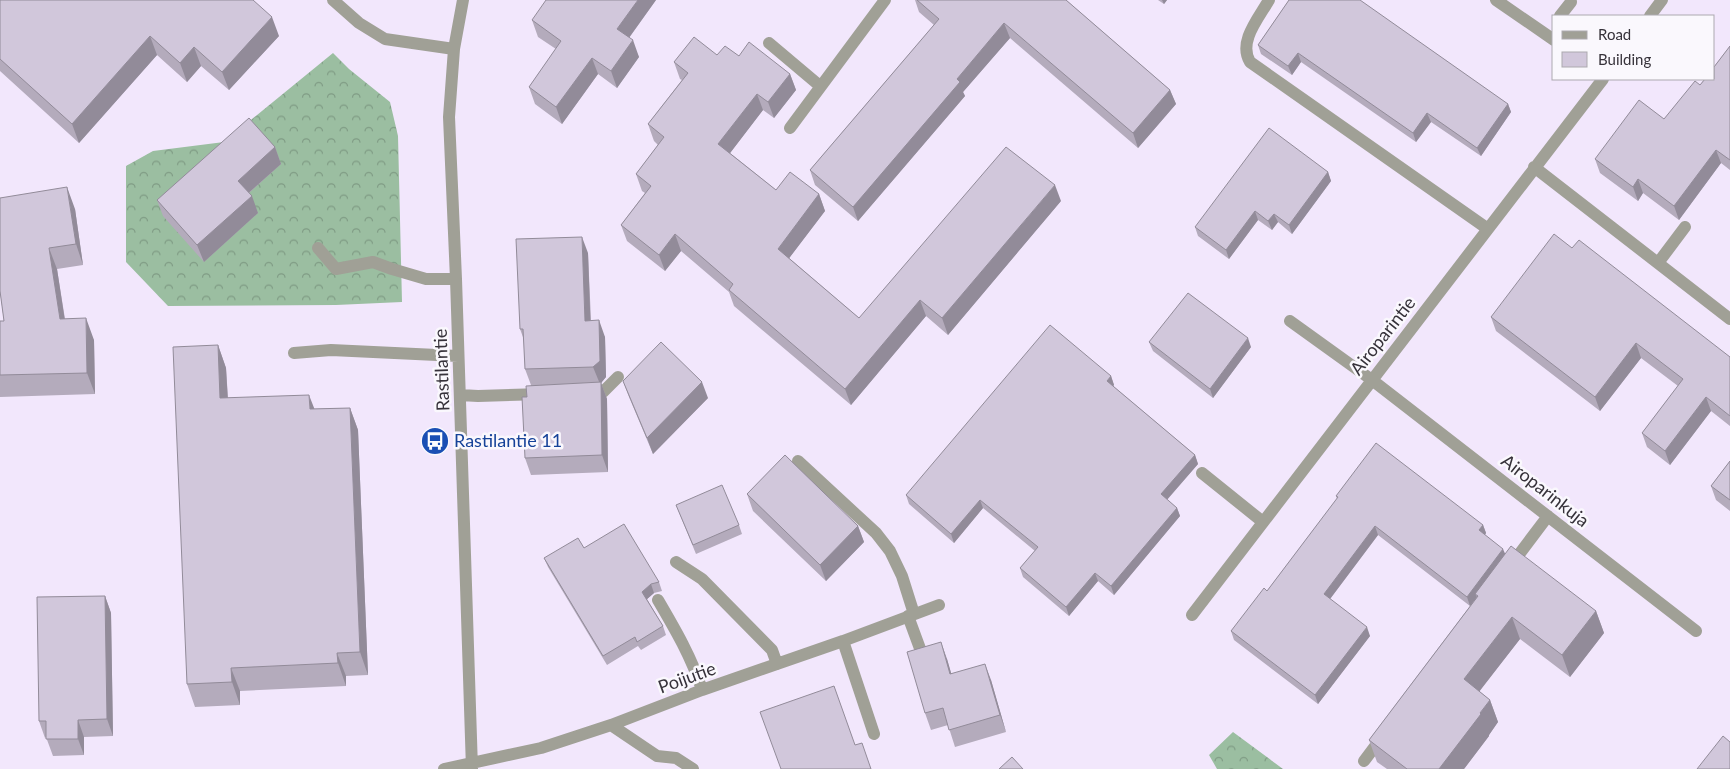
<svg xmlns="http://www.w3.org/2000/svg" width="1730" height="769" viewBox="0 0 1730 769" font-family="Lato,sans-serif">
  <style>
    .forest { fill: url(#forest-crowns) }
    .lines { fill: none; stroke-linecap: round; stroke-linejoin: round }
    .minor { stroke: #a0a096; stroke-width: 12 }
    .wall { fill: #b4abbc }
    .shaded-wall { fill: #928b99 }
    .building { fill: #d1c7db; stroke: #928b99 }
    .labels { text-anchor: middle; stroke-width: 5; stroke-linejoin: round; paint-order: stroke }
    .street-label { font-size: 18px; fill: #36323a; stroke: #faf8fd }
    .transit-label { font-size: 18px; fill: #164399; stroke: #faf8fd; text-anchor: start }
  </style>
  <defs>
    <pattern id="forest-crowns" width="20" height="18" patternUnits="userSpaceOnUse" patternTransform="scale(1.25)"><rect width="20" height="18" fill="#9bbea1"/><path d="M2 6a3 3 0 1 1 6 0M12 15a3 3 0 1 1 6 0" fill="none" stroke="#7f9b84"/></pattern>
  </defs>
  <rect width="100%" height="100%" fill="#f2e7fc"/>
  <path class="forest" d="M333,53L349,69L390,102L398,136L402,302L336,305L168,306L126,262V166L153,151L224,142Z
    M1233,732L1283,769H1217L1209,755Z"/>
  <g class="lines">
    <path class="minor" d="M333,0L359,23L385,39L454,49
      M463,0L454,49L449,117L456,279L472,769
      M1269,0C1258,19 1238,42 1250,62L1488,229
      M1496,0L1554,40
      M1560,16L1571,2
      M1650,16L1662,0
      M769,43L820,86
      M790,128L885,0
      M1534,167L1730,319
      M318,248L336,269L373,262L392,269L426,279H456
      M1658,263L1685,227
      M1290,321L1372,380L1696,631
      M294,353L331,350L458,356
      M587,393L603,392L618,377
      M460,395L478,396L542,394
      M798,461L876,533L890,551L902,576L914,614
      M1202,473L1263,522
      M676,562L702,579L772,650L777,664
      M1511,565L1548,516
      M658,600C675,629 692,658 702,690
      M1192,615L1603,79
      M908,616L922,654
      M843,641L874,734
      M611,725L657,756L676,758L693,769
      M1364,761L1382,737
      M444,769L541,748L611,725L702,690L843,641L939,605"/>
  </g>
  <path class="wall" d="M0,0L279,36L229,90L201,66L187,82L157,55L79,143L0,71Z
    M656,0L629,38L639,57L617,88L598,74L562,124L535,104L529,87L556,49L538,37L532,20Z
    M915,0H1066L1170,90L1176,104L1138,148L1010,38L963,92L965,96L858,221L815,185L810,170L934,25L919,12Z
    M1158,0H1167L1164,4Z
    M1289,0L1508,104L1511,112L1481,156L1431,122L1416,142L1301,62L1292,75L1261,54L1258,45Z
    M1730,46V170L1721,163L1679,220L1643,193L1638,201L1600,173L1595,159L1664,119L1700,85Z
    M717,55L739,56L790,74L796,90L774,118L763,110L730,153L776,190L819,194L825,211L789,258L859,318L1061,201L948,335L926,316L851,405L734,306L729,292L681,251L665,271L627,241L621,225L645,193L642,191L636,174L658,145L654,141L648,124L682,80L680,79L674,62Z
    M275,147L281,164L249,193L258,213L204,262L163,216L157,200Z
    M1328,172L1331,181L1292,234L1278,222L1272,230L1258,220L1229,259L1198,236L1195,227Z
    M75,209L83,265L57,269L65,319L94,340L95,394L0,397V321H4L0,291Z
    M1572,248L1730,357V426L1711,411L1670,465L1647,447L1642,433L1678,386L1641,358L1600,411L1496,331L1491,317Z
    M588,253L591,320L605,337L606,377L601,383L607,399L608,472L531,475L525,458L527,397L531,385L525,369L524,340L520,329Z
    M1149,342L1251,347L1213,398L1153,351Z
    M218,345L226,368L228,398L314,409L350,408L358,430L368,675L346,676V686L240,691V705L195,707L187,684Z
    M1111,376L1114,385L1113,386L1195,455L1198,464L1167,500L1177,508L1180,516L1114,595L1098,581L1069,616L1023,577L1020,568L1035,551L983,508L954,543L909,504L906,495Z
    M623,381L708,398L653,454L629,397Z
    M1730,461V511L1716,500L1711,486Z
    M747,494L858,526L864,542L826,581L753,511Z
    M1336,496L1483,525L1486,533L1485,535L1505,554L1596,611L1604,633L1570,677L1520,639L1479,691L1490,700L1498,722L1489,735V736L1464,769H1387L1377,762L1369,740L1470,606L1378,535L1330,599L1370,636L1318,704L1234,640L1231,631L1267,591L1337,499Z
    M676,505L739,525L742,534L696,554Z
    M584,548L659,582L662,591L654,593L647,599L663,626L666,635L641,650L638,646L607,665L548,567L544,558Z
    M105,596L111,613L113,736L84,737V755L53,756L46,737L45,738L39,721Z
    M947,659L951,673L991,680L1006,732L955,747L948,725L931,730L925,713Z"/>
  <path class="shaded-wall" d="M638,0H656L623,46L617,29Z
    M1162,0H1167L1164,4Z
    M272,17L279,36L229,90L222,72Z
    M1004,23L1010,38L963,92L965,96L858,221L853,207L957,79Z
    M150,36L157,55L79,143L72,124Z
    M633,40L639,57L617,88L611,71Z
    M194,47L201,66L187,82L180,63Z
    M1298,53L1301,62L1292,75L1288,66Z
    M592,58L598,74L562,124L556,107Z
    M790,74L796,90L774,118L768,102Z
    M1170,90L1176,104L1138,148L1133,133Z
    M757,94L763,110L724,161L718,144Z
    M1508,104L1511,112L1481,156L1477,148Z
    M1427,113L1431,122L1416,142L1413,133Z
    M275,147L281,164L244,197L238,181Z
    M1716,150L1721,163L1679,220L1674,206Z
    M1328,172L1331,181L1292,234L1289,225Z
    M1638,179L1643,193L1638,201L1633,187Z
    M1055,185L1061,201L948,335L942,318Z
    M67,187L75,209L83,265L76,244Z
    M819,194L825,211L784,265L778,249Z
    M252,196L258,213L204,262L197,245Z
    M1255,211L1258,220L1229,259L1226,250Z
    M1274,214L1278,222L1272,230L1268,221Z
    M675,234L681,251L665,271L659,255Z
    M582,237L588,253L591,337L585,321Z
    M49,248L57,269L68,341L60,319Z
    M920,300L926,316L851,405L845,389Z
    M86,318L94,340L95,394L87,373Z
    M599,320L605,337L606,377L601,383L607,399L608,472L602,455L600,384L593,367Z
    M1248,338L1251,347L1213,398L1210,389Z
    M1636,343L1641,358L1600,411L1595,397Z
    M218,345L226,368L229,421L220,398Z
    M1111,376L1114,385L1110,390L1107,381Z
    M702,382L708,398L653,454L647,438Z
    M309,395L318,418L310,409Z
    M1706,397L1711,411L1670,465L1665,451Z
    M350,408L358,430L368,675L360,652Z
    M1195,455L1198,464L1164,503L1161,494Z
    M980,500L983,508L954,543L951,534Z
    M1177,508L1180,516L1114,595L1111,586Z
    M1483,525L1486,533L1482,539L1479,530Z
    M858,526L864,542L826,581L820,565Z
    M1375,526L1378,535L1327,603L1324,594Z
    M1503,549L1507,558L1475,594L1477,597L1470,606L1467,597Z
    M1095,573L1098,581L1069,616L1066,607Z
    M651,584L654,593L646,600L642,592Z
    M105,596L111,613L113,736L107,719Z
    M1596,611L1604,633L1570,677L1562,655Z
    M1512,617L1520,639L1472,701L1464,679Z
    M1367,627L1370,636L1318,704L1315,695Z
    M941,642L947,659L956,690L950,674Z
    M337,653L346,676V686L338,663Z
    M985,664L991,680L1006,732L1000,715Z
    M231,668L240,691V705L232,682Z
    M1490,700L1498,722L1489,735V736L1464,769H1439Z
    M78,720L84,737V755L78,739Z"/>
  <path class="building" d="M0,0H253L272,17L222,72L194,47L180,63L150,36L72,124L0,59Z
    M546,0H638L617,29L633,40L611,71L592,58L556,107L529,87L561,41L532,20Z
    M917,0H1066L1170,90L1133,133L1004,23L957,79L960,82L853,207L810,170L939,19Z
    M1289,0H1360L1508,104L1477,148L1427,113L1413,133L1298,53L1288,66L1258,45Z
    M694,37L717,55L725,46L739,56L749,42L790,74L768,102L757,94L718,144L776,190L790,172L819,194L778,249L859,318L1006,147L1055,185L942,318L920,300L845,389L729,290L733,284L675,234L659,255L621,225L651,186L636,174L664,137L648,124L688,73L674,62Z
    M1730,46V160L1716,150L1674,206L1638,179L1633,187L1595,159L1639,100L1664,119L1695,81L1700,85L1705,79H1714V67Z
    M249,118L275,147L238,181L252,196L197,245L157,200Z
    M1269,128L1328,172L1289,225L1274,214L1268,221L1255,211L1226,250L1195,227Z
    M67,187L76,244L49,248L60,319L86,318L87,373L0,375V321H4L0,291V198Z
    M1554,234L1572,248L1579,240L1730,357V416L1706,397L1665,451L1642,433L1683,379L1636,343L1595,397L1491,317Z
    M582,237L585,321L599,320L600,361L593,367L525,369L523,329H520L516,239Z
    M1188,293L1248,338L1210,389L1149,342Z
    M1050,325L1111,376L1107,381L1195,455L1161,494L1177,508L1111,586L1095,573L1066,607L1020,568L1038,547L980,500L951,534L906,495Z
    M661,342L702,382L647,438L623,381Z
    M218,345L220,398L309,395L310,409L350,408L360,652L337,653L338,663L231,668L232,682L187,684L173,347Z
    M601,382L602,455L525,458L522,397H527L526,386Z
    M1376,443L1483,525L1479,530L1503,549L1467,597L1375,526L1324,594L1367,627L1315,695L1231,631L1264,588L1267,591L1338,497L1336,496Z
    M785,455L858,526L820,565L747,494Z
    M1730,461V500L1711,486Z
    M722,485L739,525L693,545L676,505Z
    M624,524L659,582L651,584L642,592L663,626L637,642L635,637L603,656L544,558L578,538L584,548Z
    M1511,546L1596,611L1562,655L1512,617L1464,679L1490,700L1480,713L1481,714L1439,769H1407L1369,740L1478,596L1475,594Z
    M105,596L107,719L78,720V739H46V721H39L37,597Z
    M941,642L950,674L985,664L1000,715L949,730L943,708L925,713L907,652Z
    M834,686L855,745L862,743L871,769H781L760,712Z
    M1723,736L1730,742V769H1697Z
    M1012,757L1023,769H999Z"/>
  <defs>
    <symbol id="bus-disc" viewBox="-11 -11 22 22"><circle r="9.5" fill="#1a4fb4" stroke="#faf8fd"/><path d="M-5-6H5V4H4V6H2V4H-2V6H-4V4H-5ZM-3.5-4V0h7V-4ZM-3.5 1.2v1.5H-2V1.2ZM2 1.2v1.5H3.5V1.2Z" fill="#fff"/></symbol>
  </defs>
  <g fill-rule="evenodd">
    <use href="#bus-disc" x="419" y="425" width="32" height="32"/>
  </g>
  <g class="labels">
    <g class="street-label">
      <text transform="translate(1383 336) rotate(-52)" y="6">Airoparintie</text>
      <text transform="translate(442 370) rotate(-92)" y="6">Rastilantie</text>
      <text transform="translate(1545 491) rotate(38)" y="6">Airoparinkuja</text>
      <text transform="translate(687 678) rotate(-20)" y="6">Poijutie</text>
    </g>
    <g class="transit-label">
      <text x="454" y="447">Rastilantie 11</text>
    </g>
  </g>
  <rect x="1552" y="15" width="162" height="65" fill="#faf8fd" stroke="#aca9af"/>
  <rect x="1562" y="31" width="25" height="8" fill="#a0a096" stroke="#aca9af"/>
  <text x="1598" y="40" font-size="15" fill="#36323a">Road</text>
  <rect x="1562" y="52" width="25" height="15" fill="#d1c7db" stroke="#aca9af"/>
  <text x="1598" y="65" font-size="15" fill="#36323a">Building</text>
</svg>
